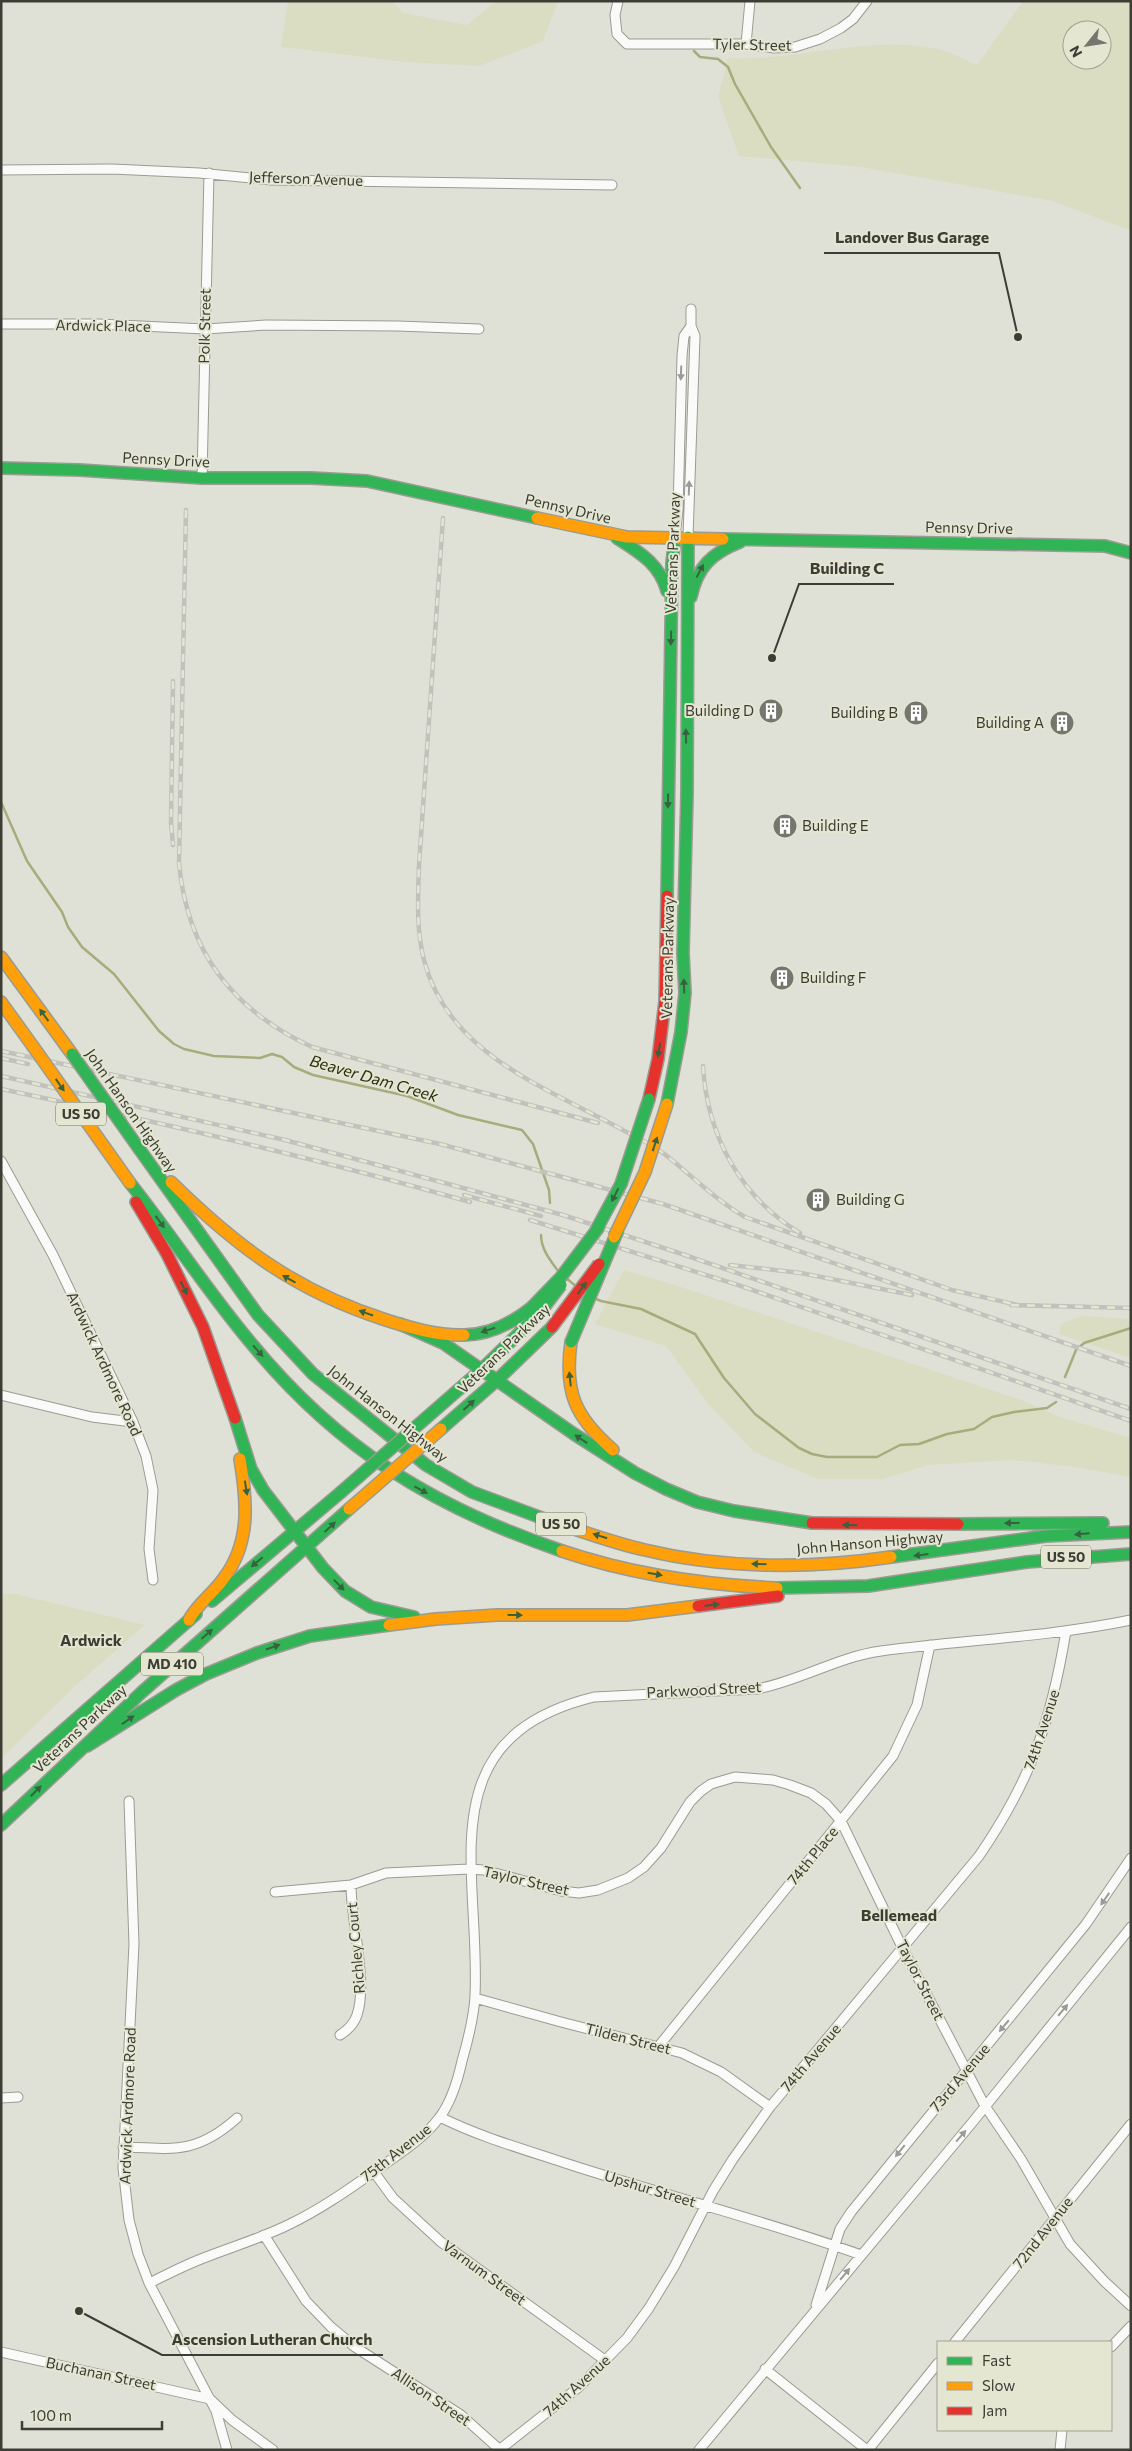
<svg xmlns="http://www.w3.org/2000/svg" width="1132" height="2451" viewBox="0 0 1132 2451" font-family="Commissioner,sans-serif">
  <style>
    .green { fill: #daddc1; fill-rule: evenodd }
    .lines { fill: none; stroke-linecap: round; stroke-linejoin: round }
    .stream { stroke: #a8ac7c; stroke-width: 2.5 }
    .street-casing { stroke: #9a9b92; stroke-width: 11 }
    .fast-casing { stroke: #9a9b92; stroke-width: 14 }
    .slow-casing { stroke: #9a9b92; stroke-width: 14 }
    .jam-casing { stroke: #9a9b92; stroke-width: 14 }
    .street { stroke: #fafaf9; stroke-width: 9 }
    .fast { stroke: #30b455; stroke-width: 11 }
    .slow { stroke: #ff9f0a; stroke-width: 11 }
    .jam { stroke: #e5322d; stroke-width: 11 }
    .rail-casing { stroke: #c1c2be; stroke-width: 4.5 }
    .rail { stroke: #e4e6d1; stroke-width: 2.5; stroke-dasharray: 8; stroke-linecap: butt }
    .fast-bridge-casing { stroke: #9a9b92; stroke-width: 14; stroke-linecap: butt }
    .slow-bridge-casing { stroke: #9a9b92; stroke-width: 14; stroke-linecap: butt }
    .jam-bridge-casing { stroke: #9a9b92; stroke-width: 14; stroke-linecap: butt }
    .fast-bridge { stroke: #30b455; stroke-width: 11 }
    .slow-bridge { stroke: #ff9f0a; stroke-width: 11 }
    .jam-bridge { stroke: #e5322d; stroke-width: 11 }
    .oneway { fill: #9b9c97 }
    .oneway2 { fill: #38613f }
    .labels { text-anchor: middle; stroke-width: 4; stroke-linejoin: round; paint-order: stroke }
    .shield { fill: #e4e6d1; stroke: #6e7064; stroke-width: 1 }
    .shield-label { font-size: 14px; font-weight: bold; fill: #3c3d35 }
    .street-label { font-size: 15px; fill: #3c3d35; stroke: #e4e6d1 }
    .poi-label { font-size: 15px; fill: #3c3d35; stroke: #e4e6d1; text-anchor: end }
    .water-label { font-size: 16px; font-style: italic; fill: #2c2e11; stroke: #e4e6d1 }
    .neighbourhood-label { font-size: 16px; font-weight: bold; fill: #3c3d35; stroke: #e4e6d1 }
    .leader { fill: none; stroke: #3c3d35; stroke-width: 2 }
    .callout-dot { fill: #3c3d35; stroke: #e4e6d1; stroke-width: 2 }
    .callout-label { font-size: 16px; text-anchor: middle; font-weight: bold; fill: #3c3d35; stroke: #e4e6d1; stroke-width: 4; stroke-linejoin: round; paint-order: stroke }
  </style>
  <rect width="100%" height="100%" fill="#e0e1d6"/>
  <path class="green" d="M288,1H392L403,13L467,25L496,1H558L543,41L479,66L405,62L281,47Z
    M1023,1H1131V231L1053,201L861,167L739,156L718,97L728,58C798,62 873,33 942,50C953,53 965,60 977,65ZM1072,30H1102V60H1072Z
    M624,1270L684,1288L1019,1399L1060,1417L1131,1438V1477L1074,1467L1014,1460L928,1465L883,1479H818L754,1452L709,1405L666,1346L595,1324Z
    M1082,1316L1131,1319V1358L1059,1334L1061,1324Z
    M1,1594H16L145,1625L73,1688L1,1759Z"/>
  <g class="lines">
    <path class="stream" d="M694,51L700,57L718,59L728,67L735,84L771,147L800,188
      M1,802L27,861L62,912L68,927L82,947L114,974L159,1031L174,1044L184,1049L214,1056L260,1058L272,1054L282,1057L294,1067L313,1075L407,1096L458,1115L522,1130L533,1144L549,1190L550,1203
      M541,1235C541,1249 550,1260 558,1271
      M566,1278L577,1287
      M594,1298L601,1301L641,1309L695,1334L724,1378L755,1414L799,1448L812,1454L827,1457H877L900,1445L919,1444L947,1434L974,1429L992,1417L1014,1412L1047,1408L1056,1402
      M1065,1377L1076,1350L1084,1343L1131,1328"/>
    <defs>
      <path id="street" d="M618,1L615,15L617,34L627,44H746L774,48L795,47L820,39L841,28L853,19L867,1
        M746,44L750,1
        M1,170L112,169L199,173L271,180L612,185
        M1,324H98L205,329L266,325L398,326L479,329
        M202,478L209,173
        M675,537L678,510L682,356L684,336L691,326
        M688,537L695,336L691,326V309
        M1,1161L53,1255L133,1422L146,1456L153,1490L149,1549L153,1580
        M1,1395L92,1417L133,1422
        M129,1801L134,1944L123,2168L129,2220L138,2254L149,2283L216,2411L227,2450
        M275,1892L351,1885L386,1873L469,1869L484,1870L561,1891L579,1893L598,1890L628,1878L644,1867L661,1848L690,1802L701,1791L711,1784L735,1777L773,1780L790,1785L811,1793L826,1804L841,1821L903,1949L985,2106L1021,2159L1070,2244L1104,2281L1131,2306
        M475,1998L561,2022L682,2053L721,2072L770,2107
        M340,2035C348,2030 354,2024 357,2015C368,1983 351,1921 351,1885
        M658,2047L893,1756L917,1705L930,1645
        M1,2098L18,2097
        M440,2117C480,2137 523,2149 565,2163C663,2195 764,2220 861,2255
        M123,2147C174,2149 197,2154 237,2118
        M374,2172L393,2198L441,2242L606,2361
        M264,2235L306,2301L331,2327L355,2347L461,2415L499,2449
        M149,2283C166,2275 183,2266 201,2259C231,2247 262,2238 290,2224C323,2208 352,2187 382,2166C402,2152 424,2138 439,2118C451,2103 458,2079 462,2061C468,2040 474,2017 475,1996C481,1871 426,1738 594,1697L757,1689C800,1681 837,1657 881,1651C964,1640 1048,1637 1131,1620
        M816,2305L840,2229L851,2212L1086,1924L1131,1858
        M955,2342L1131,2124
        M1111,2347L1131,2326
        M1,2352L210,2399L232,2420L273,2450
        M765,2369L867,2450
        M499,2450L579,2387L627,2338L649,2308L674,2267L713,2191L733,2159L770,2107L979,1856C1031,1780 1051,1722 1066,1631
        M699,2450L971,2124L1131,1927
        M868,2450L938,2363
        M1060,2450L1062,2430"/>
      <path id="fast" d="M1,468L79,470L202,478H311L367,481L537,518
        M617,538C639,552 660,564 667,591
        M723,539L1105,546L1131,553
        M691,597C697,567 712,553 740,542
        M667,896L672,563L675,537
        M667,1104L681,1032L685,993L683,953L687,794L688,537
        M140,1150L258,1315L313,1374L426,1465L472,1492L550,1521
        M130,1183C172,1236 208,1292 251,1343C338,1449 433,1507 562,1551
        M400,1324L443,1343L574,1434L635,1473L666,1489L697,1502L734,1511L812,1523
        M464,1335C488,1335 512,1323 531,1308
        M481,1370L538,1315
        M496,1381L552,1327
        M235,1418L251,1469L263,1490L323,1568L345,1591L371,1607L414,1617
        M426,1418L481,1370
        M441,1429L496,1381
        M958,1524L1103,1523
        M891,1557L1046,1536L1131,1532
        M777,1588L868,1586L1027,1562L1131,1554
        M212,1601L340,1493
        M87,1746L176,1690L206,1674L257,1653L310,1636L389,1625
        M1,1785L196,1614
        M1,1825L142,1692L349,1509"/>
      <path id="slow" d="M537,518L627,537L723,539
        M1,957L72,1054
        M1,1002L32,1045
        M171,1182C238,1248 296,1291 386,1320C411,1328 438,1336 464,1335
        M571,1342C564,1392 575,1417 613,1450
        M550,1521C582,1531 613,1543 645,1550C724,1569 811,1569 891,1557
        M562,1551C630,1574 705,1585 777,1588
        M189,1620C197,1604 214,1593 224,1578C251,1542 247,1501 240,1459
        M389,1625L436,1619L497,1615H627L698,1606"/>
      <path id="jam" d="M649,1099L658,1059L665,1001L667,896
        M136,1202L167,1254L203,1327L235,1418
        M812,1523L958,1524
        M698,1606L778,1596"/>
    </defs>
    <use href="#street" class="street-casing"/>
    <use href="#fast" class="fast-casing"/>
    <use href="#slow" class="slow-casing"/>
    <use href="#jam" class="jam-casing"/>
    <use href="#street" class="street"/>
    <use href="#fast" class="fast"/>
    <use href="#slow" class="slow"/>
    <use href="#jam" class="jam"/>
    <defs>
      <path id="rail" d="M186,510L179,863C187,951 232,1010 312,1047L598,1123
        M443,518L419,865C418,897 416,929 424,960C449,1058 554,1090 632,1135C644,1141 657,1148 667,1156C693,1177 716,1200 745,1217L952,1290L1018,1305
        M173,681L171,823L173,845
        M1,1051L440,1144L663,1204L1131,1366
        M1,1058L28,1064
        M703,1066C707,1135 740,1197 800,1233
        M1,1076L285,1140L563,1215L679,1253L1131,1409
        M1,1089C159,1122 316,1158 470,1202
        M464,1195L541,1216
        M530,1220L738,1285L1131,1421
        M730,1265L801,1273L912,1295
        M1011,1305L1131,1308"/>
    </defs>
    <use href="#rail" class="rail-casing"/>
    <use href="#rail" class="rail"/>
    <defs>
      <path id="fast-bridge" d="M72,1054L140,1150
        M594,1234L621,1184L649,1099
        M531,1308L561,1277L599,1227
        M538,1315L561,1285
        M571,1342L618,1230
        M340,1493L426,1418"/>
      <path id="slow-bridge" d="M32,1045L130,1183
        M614,1237L645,1172L667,1104
        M349,1509L441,1429"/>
      <path id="jam-bridge" d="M552,1327L599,1264"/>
    </defs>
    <use href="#fast-bridge" class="fast-bridge-casing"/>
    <use href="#slow-bridge" class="slow-bridge-casing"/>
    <use href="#jam-bridge" class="jam-bridge-casing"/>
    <use href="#fast-bridge" class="fast-bridge"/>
    <use href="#slow-bridge" class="slow-bridge"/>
    <use href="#jam-bridge" class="jam-bridge"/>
  </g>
  <defs><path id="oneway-solid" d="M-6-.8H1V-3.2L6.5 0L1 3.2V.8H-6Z" transform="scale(1.25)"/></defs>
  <g class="oneway">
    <use href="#oneway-solid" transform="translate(681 373) rotate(92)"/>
    <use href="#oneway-solid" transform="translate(689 488) rotate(-88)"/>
    <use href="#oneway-solid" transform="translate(1105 1899) rotate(125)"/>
    <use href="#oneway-solid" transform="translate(1063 2010) rotate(-50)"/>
    <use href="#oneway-solid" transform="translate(1004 2026) rotate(130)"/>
    <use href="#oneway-solid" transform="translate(961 2136) rotate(-49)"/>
    <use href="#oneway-solid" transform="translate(900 2151) rotate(129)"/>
    <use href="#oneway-solid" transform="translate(845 2274) rotate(-50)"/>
  </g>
  <g class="oneway2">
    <use href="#oneway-solid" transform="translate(700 571) rotate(-62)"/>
    <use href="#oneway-solid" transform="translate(671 638) rotate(91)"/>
    <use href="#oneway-solid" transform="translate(686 736) rotate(-91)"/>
    <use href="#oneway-solid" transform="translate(668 801) rotate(91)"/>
    <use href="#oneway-solid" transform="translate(684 986) rotate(-92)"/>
    <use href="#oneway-solid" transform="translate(44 1015) rotate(-126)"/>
    <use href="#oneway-solid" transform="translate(659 1050) rotate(99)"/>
    <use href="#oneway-solid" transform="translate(60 1085) rotate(55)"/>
    <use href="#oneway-solid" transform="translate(655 1144) rotate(-72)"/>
    <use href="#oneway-solid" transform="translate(615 1195) rotate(117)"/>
    <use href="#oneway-solid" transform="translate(160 1222) rotate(54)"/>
    <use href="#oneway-solid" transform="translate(289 1279) rotate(-151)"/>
    <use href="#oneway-solid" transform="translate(184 1288) rotate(64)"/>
    <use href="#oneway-solid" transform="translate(582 1288) rotate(-54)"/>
    <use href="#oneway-solid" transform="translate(366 1313) rotate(-161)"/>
    <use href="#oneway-solid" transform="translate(488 1330) rotate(162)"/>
    <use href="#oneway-solid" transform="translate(258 1351) rotate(48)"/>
    <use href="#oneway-solid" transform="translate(570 1379) rotate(-96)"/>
    <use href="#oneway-solid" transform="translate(469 1405) rotate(-42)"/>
    <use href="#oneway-solid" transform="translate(581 1439) rotate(-147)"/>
    <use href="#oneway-solid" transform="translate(246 1488) rotate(81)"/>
    <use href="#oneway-solid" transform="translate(421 1490) rotate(28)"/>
    <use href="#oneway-solid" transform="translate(1012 1523) rotate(179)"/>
    <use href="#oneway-solid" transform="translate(850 1525) rotate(-178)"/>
    <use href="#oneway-solid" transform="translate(330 1527) rotate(-43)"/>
    <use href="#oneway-solid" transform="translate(1082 1534) rotate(175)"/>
    <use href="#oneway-solid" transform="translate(600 1536) rotate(-163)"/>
    <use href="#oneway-solid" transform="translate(921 1555) rotate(173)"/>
    <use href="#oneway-solid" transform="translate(257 1562) rotate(140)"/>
    <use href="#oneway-solid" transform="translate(759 1564) rotate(-178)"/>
    <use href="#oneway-solid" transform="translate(655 1574) rotate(10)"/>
    <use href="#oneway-solid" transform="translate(339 1585) rotate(46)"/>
    <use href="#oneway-solid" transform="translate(712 1605) rotate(-7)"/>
    <use href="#oneway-solid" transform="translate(515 1615) rotate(1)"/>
    <use href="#oneway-solid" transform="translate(207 1634) rotate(-41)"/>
    <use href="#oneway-solid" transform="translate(273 1647) rotate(-19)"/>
    <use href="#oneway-solid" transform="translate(128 1720) rotate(-35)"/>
    <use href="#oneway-solid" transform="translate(36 1791) rotate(-45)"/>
  </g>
  <defs>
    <symbol id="building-disc" viewBox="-11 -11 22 22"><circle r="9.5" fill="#75766d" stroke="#e4e6d1"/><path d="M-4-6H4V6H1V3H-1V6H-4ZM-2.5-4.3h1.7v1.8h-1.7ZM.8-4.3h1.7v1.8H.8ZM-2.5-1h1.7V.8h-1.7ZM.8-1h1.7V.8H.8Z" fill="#fff"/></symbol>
  </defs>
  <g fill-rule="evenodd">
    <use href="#building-disc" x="757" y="697" width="28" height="28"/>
    <use href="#building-disc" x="902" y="699" width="28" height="28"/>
    <use href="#building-disc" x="1048" y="709" width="28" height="28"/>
    <use href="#building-disc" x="771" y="812" width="28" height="28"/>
    <use href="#building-disc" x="768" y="964" width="28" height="28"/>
    <use href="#building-disc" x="804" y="1186" width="28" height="28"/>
  </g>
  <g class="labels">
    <g class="shield">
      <rect x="56" y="1102.5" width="50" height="23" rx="4"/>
      <rect x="536" y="1512.5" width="50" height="23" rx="4"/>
      <rect x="1041" y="1545.5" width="50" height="23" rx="4"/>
      <rect x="141" y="1652.5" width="62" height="23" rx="4"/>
    </g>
    <g class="shield-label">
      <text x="81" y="1119">US 50</text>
      <text x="561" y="1529">US 50</text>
      <text x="1066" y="1562">US 50</text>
      <text x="172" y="1669">MD 410</text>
    </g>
    <g class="street-label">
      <text transform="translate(752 45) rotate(1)" y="5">Tyler Street</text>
      <text transform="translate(306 179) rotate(2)" y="5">Jefferson Avenue</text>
      <text transform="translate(103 326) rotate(1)" y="5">Ardwick Place</text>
      <text transform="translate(205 326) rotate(-89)" y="5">Polk Street</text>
      <text transform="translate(166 460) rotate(3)" y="5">Pennsy Drive</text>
      <text transform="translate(568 509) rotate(13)" y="5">Pennsy Drive</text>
      <text transform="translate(969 528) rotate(1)" y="5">Pennsy Drive</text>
      <text transform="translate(673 553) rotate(-88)" y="5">Veterans Parkway</text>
      <text transform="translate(668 958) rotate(-89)" y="5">Veterans Parkway</text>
      <text transform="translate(131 1111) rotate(55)" y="5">John Hanson Highway</text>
      <text transform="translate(504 1349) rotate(-44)" y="5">Veterans Parkway</text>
      <text transform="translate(104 1364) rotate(65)" y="5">Ardwick Ardmore Road</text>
      <text transform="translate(388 1414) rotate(38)" y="5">John Hanson Highway</text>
      <text transform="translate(870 1543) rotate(-5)" y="5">John Hanson Highway</text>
      <text transform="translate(704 1690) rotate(-3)" y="5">Parkwood Street</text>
      <text transform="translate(80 1729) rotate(-43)" y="5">Veterans Parkway</text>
      <text transform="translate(1042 1730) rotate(-72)" y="5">74th Avenue</text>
      <text transform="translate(813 1856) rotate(-51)" y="5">74th Place</text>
      <text transform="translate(526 1881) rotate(13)" y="5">Taylor Street</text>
      <text transform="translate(356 1948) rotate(-95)" y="5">Richley Court</text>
      <text transform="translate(920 1980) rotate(63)" y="5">Taylor Street</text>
      <text transform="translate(628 2039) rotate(14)" y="5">Tilden Street</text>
      <text transform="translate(811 2058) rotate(-50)" y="5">74th Avenue</text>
      <text transform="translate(960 2078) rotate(-50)" y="5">73rd Avenue</text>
      <text transform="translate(128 2106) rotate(-88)" y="5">Ardwick Ardmore Road</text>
      <text transform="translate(396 2153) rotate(-38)" y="5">75th Avenue</text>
      <text transform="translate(650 2189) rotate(17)" y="5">Upshur Street</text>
      <text transform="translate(1043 2233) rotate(-52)" y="5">72nd Avenue</text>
      <text transform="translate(484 2273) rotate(36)" y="5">Varnum Street</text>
      <text transform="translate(101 2374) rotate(12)" y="5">Buchanan Street</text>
      <text transform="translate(577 2386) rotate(-42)" y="5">74th Avenue</text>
      <text transform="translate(431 2397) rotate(34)" y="5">Allison Street</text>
    </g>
    <g class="poi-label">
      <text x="754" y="716">Building D</text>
      <text x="898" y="718">Building B</text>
      <text x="1044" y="728">Building A</text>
      <text x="802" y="831" text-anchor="start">Building E</text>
      <text x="800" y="983" text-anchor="start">Building F</text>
      <text x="836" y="1205" text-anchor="start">Building G</text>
    </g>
    <g class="water-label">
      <text transform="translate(374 1078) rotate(16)" y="6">Beaver Dam Creek</text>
    </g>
    <g class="neighbourhood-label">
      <text x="91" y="1646">Ardwick</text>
      <text x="899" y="1921">Bellemead</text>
    </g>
  </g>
  <path class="leader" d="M1018 337L999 253H824M772 658L799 584H894M79 2311L162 2355H383"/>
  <g class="callout-dot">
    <circle cx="1018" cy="337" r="5"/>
    <circle cx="772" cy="658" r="5"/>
    <circle cx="79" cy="2311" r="5"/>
  </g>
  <g class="callout-label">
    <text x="912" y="243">Landover Bus Garage</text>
    <text x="847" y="574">Building C</text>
    <text x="272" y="2345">Ascension Lutheran Church</text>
  </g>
  <rect width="1132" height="2451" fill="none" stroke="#3c3d35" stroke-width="5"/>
  <rect x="937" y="2341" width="175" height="90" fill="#e4e6d1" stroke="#a1a293"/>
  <rect x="947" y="2357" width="25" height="8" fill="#30b455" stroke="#a1a293"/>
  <text x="982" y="2366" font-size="15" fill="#3c3d35">Fast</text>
  <rect x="947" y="2382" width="25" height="8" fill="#ff9f0a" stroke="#a1a293"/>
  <text x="982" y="2391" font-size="15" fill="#3c3d35">Slow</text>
  <rect x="947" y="2407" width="25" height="8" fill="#e5322d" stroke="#a1a293"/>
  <text x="982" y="2416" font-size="15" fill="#3c3d35">Jam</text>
  <g transform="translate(1087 45) rotate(240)"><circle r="24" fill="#e4e6d1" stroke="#a1a293"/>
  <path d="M0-4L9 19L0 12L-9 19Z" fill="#75766d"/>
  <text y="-8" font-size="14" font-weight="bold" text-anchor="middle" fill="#3c3d35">N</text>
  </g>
  <path d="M22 2421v8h140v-8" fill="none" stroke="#3c3d35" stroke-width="2.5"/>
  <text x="30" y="2421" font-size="15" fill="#3c3d35" stroke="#e4e6d1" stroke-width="4" paint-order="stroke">100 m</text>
</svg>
